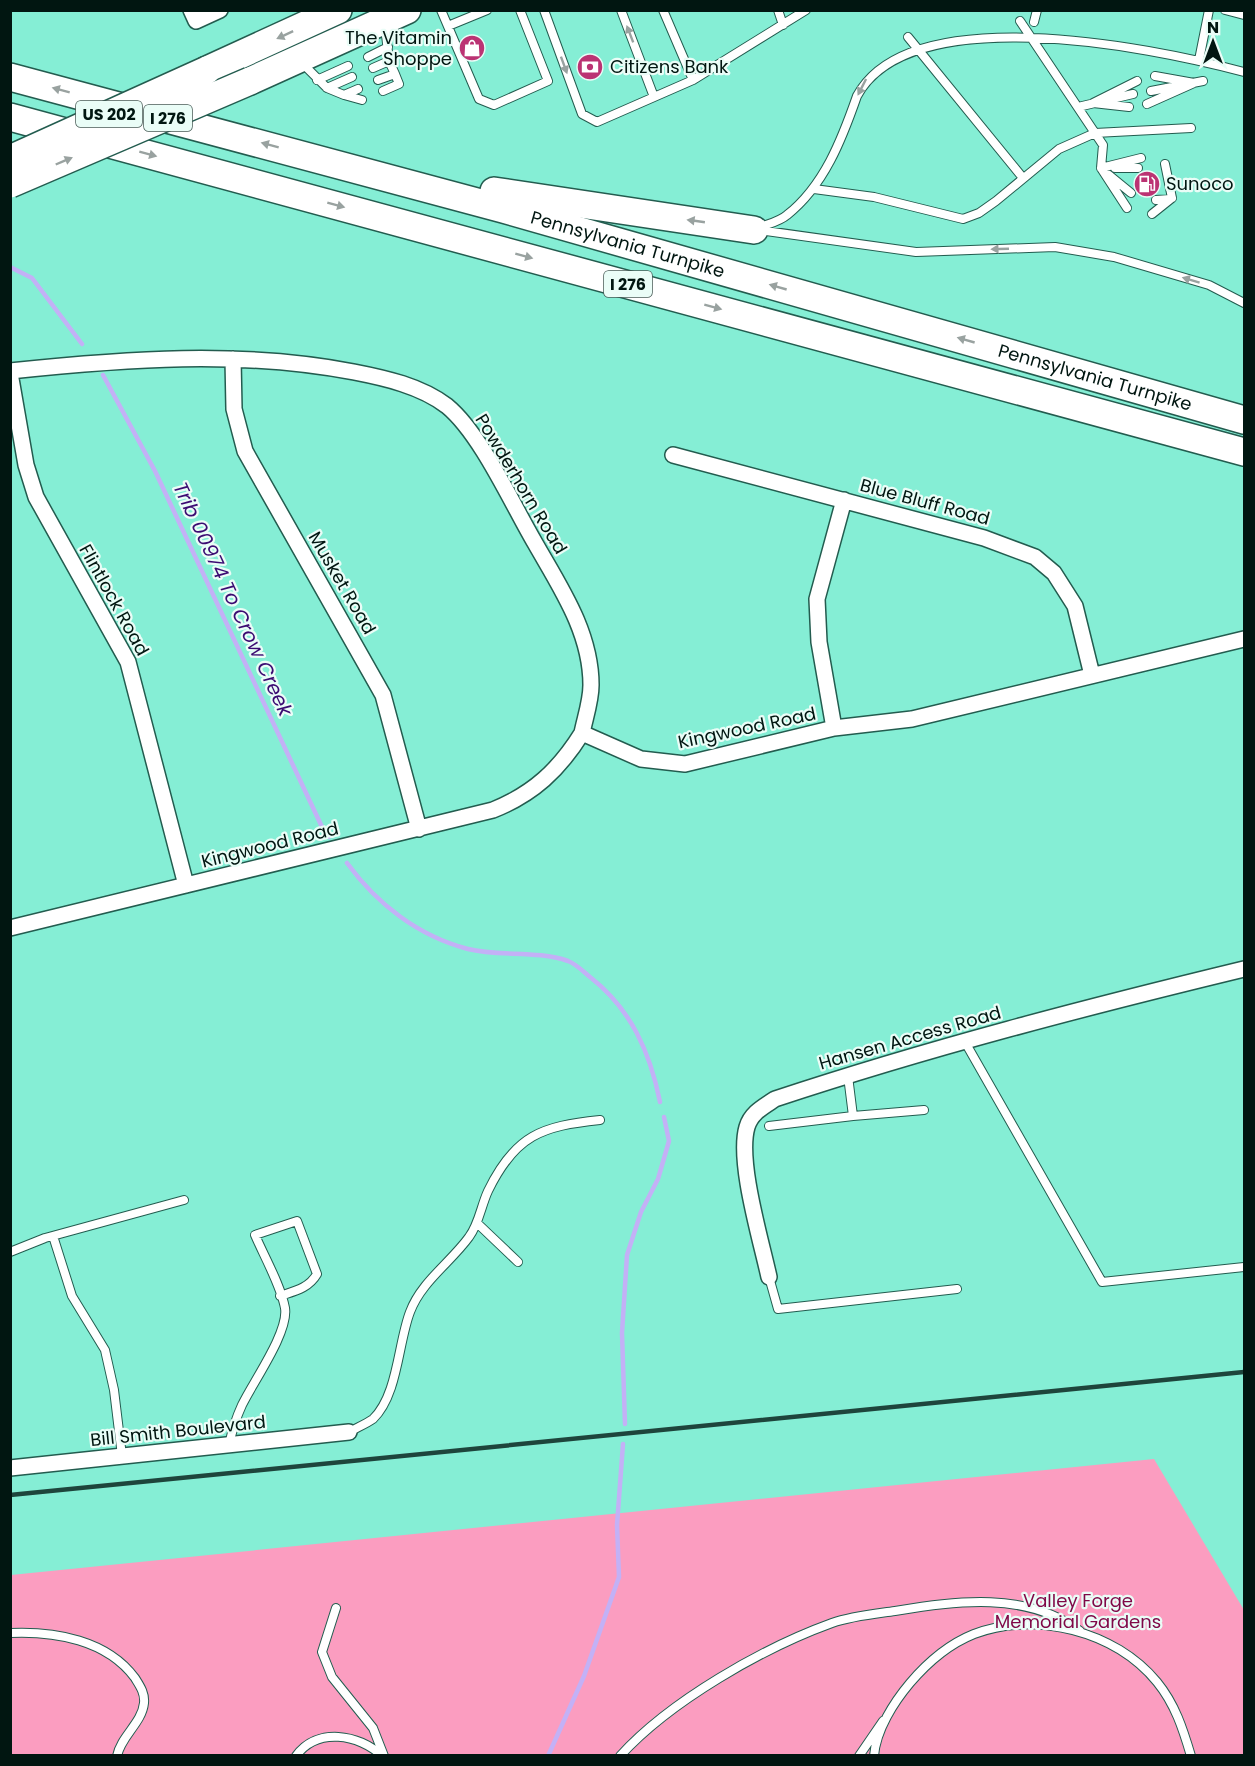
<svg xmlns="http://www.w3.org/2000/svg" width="1255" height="1766" viewBox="0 0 1255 1766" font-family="Poppins,sans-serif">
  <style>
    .green { fill: #fb9dc0 }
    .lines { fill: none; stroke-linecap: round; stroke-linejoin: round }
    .stream { stroke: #c3b1f6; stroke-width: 4.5 }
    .lane-casing { stroke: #235c4f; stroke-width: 10 }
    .street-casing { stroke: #235c4f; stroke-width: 18 }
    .highway-casing { stroke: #235c4f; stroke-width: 30 }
    .lane { stroke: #fff; stroke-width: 8 }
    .street { stroke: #fff; stroke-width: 15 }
    .highway { stroke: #fff; stroke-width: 27 }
    .rail { stroke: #1e453c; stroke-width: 4.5 }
    .highway-bridge-casing { stroke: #235c4f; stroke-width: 30; stroke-linecap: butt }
    .highway-bridge { stroke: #fff; stroke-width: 27 }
    .oneway { fill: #99a2a0 }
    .labels { text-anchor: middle; stroke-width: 4.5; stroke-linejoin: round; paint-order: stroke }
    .shield { fill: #eafdf7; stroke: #475b56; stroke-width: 1.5 }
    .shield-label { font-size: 16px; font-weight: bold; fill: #011611 }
    .poi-label { font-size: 18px; fill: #011611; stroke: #eafdf7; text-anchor: start }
    .street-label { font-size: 18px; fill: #011611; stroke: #eafdf7 }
    .park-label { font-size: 18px; fill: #7f0847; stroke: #eafdf7 }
    .water-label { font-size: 20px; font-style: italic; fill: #3b0b72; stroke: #eafdf7 }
  </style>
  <rect width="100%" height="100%" fill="#85eed5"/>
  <path class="green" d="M1154,1459L1244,1610V1755L11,1756V1575Z"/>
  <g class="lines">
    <path class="stream" d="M10,267L32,278L82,344
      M103,375L155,471L322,827L329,837
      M347,863C377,904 418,936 468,949C500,957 536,950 568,961C576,964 584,972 590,977C631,1009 650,1052 660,1102
      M625,1424L622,1333L627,1255L641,1212L658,1179L669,1141L664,1117
      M548,1756L584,1676L619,1577L617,1525L623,1444"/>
    <defs>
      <path id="lane" d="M441,10L479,99L494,105L548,81L520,10
        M544,10L582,114L597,122L693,80L806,10
        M621,10L654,97
        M663,10L693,80
        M778,10L783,25
        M1225,10L1244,15
        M1020,21L1103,145L1101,168
        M1034,22L1037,10
        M448,26L487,10
        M908,37L1023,178
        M368,57L388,47
        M1199,60L1209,10
        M301,62L327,88L352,77
        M373,68L389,61L385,26
        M317,80L348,66
        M378,80L395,74L389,61
        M327,88L344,95L358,89
        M383,91L399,84L395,74
        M1151,91L1203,81
        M344,95L362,100
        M1147,104L1194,83L1155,76
        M1078,107L1133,94
        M1129,107L1093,103L1137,81
        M1165,164L1172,198
        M1115,168H1138
        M1109,175L1131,193
        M814,189L874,197L963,219L979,213L996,201L1059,149L1095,133L1191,128
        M1156,200L1170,199
        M1127,208L1101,168L1141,158
        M1152,214L1172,198
        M758,228C767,224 779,222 787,215C824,186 842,139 857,96C909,0 1143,45 1244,72
        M759,230L916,252L1055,247L1114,257L1209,285L1244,303
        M965,1042L1102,1282L1244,1267
        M853,1116L924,1110
        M769,1126L853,1116L848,1076
        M477,1223L518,1262
        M53,1236L72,1296L105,1350L114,1390L122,1456
        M10,1252L45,1238L184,1200
        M769,1277L778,1309L957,1289
        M349,1432C356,1428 366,1424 373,1419C398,1395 398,1343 410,1312C421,1282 451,1262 469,1237C479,1224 481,1206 488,1191C515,1135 542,1126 600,1120
        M229,1445C232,1431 236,1418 242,1405C253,1382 289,1332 285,1308C281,1286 264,1256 255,1235L297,1221L317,1274C309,1288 295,1291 280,1296
        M336,1608L322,1652L332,1677L373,1728L384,1756
        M10,1633C55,1631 107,1640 135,1678C140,1686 145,1693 144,1703C142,1723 121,1736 117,1756
        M296,1756C317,1727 359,1734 382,1756
        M620,1756C670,1701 763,1648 832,1623C852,1616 874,1614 895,1611C957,1601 1026,1591 1080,1631
        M859,1756L883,1721
        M874,1756C876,1730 894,1702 910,1683C927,1663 949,1644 974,1634C1036,1611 1115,1631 1157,1682C1175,1704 1183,1729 1191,1756"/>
      <path id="street" d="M191,10L196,21L220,10
        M233,359L234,409L245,451L383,695L419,829
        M10,371C125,359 240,350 354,372C385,378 421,386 447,406C481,434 512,504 535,543C560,587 591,632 591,685C591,701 585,718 582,733
        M10,373L26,465L36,497L128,662L186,885
        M673,455L984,538L1035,557L1054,573L1075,606L1092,675
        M834,728L819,642L817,599L844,500
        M10,928L493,810C533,794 559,770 582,733L641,759L685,764L834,728L912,719L1244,639
        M769,1277C761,1240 737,1161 747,1127C751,1113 763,1107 775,1099C929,1048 1087,1007 1244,969
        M10,1468L349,1432"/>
      <g id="highway">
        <path d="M207,70L338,10"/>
        <path id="s1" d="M10,77L503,209L1244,420"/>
        <path d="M250,81L407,10"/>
        <path d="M10,117L1244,452"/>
        <path d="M494,191L754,230"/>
      </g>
    </defs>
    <use href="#lane" class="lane-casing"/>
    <use href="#street" class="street-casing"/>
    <use href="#highway" class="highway-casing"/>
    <use href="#lane" class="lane"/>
    <use href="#street" class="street"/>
    <use href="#highway" class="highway"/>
    <path class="rail" d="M10,1495L1244,1372"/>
    <defs>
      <path id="highway-bridge" d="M10,159L207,70
        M10,184L250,81"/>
    </defs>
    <use href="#highway-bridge" class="highway-bridge-casing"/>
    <use href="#highway-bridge" class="highway-bridge"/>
  </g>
  <defs><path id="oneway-solid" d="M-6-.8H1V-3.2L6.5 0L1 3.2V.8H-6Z" transform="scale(1.5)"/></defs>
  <g class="oneway">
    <use href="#oneway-solid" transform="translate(630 34) rotate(-111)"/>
    <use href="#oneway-solid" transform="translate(285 35) rotate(155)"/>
    <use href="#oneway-solid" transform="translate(564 65) rotate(70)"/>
    <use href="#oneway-solid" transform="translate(862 87) rotate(117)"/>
    <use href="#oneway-solid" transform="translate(61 90) rotate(-165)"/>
    <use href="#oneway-solid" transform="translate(270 145) rotate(-165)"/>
    <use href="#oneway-solid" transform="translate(148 154) rotate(15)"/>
    <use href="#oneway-solid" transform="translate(64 161) rotate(-23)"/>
    <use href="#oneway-solid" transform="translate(336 205) rotate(15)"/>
    <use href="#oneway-solid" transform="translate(696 221) rotate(-172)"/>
    <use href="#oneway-solid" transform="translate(1000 249) rotate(178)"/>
    <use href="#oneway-solid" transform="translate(524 256) rotate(15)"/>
    <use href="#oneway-solid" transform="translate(1191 280) rotate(-163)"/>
    <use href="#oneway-solid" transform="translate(778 287) rotate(-164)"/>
    <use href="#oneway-solid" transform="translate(713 307) rotate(15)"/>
    <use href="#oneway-solid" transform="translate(966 340) rotate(-164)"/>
  </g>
  <defs>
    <symbol id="shop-disc" viewBox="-11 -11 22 22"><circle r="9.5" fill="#bb3373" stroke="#eafdf7"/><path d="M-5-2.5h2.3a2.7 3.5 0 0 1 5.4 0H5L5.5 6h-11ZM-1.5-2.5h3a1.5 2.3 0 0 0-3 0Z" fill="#fff"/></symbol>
    <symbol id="bank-disc" viewBox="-11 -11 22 22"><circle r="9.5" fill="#bb3373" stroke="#eafdf7"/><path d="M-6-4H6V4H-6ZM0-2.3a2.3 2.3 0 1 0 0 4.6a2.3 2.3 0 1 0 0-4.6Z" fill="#fff"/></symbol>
    <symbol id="fuel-disc" viewBox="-11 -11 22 22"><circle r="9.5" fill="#bb3373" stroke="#eafdf7"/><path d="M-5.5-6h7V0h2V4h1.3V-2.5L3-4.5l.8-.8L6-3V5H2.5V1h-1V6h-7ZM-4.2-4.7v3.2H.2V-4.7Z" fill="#fff"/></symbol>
  </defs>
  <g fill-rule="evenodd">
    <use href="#shop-disc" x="457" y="33" width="30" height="30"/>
    <use href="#bank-disc" x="575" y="52" width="30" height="30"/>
    <use href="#fuel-disc" x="1132" y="169" width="30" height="30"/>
  </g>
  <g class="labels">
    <g class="shield">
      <rect x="76" y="101" width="66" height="26" rx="4.5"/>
      <rect x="144" y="105" width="48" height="26" rx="4.5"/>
      <rect x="604" y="271" width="48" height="26" rx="4.5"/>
    </g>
    <g class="shield-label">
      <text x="109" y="120">US 202</text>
      <text x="168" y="124">I 276</text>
      <text x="628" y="290">I 276</text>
    </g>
    <g class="poi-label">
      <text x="452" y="44" text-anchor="end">The Vitamin<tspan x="452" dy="21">Shoppe</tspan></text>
      <text x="610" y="73">Citizens Bank</text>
      <text x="1166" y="190">Sunoco</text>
    </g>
    <g class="street-label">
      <text dy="6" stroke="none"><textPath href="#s1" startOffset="640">Pennsylvania Turnpike</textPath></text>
      <text dy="6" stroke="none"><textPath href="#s1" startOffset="1126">Pennsylvania Turnpike</textPath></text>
      <text transform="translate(521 484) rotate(59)" y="6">Powderhorn Road</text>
      <text transform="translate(925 502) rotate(15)" y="6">Blue Bluff Road</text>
      <text transform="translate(342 583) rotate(60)" y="6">Musket Road</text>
      <text transform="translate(114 600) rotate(61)" y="6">Flintlock Road</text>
      <text transform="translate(747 728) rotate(-12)" y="6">Kingwood Road</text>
      <text transform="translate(270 845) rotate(-14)" y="6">Kingwood Road</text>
      <text transform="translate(910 1038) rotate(-16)" y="6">Hansen Access Road</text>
      <text transform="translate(178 1431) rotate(-6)" y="6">Bill Smith Boulevard</text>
    </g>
    <g class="park-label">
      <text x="1078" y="1607">Valley Forge<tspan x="1078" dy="21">Memorial Gardens</tspan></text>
    </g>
    <g class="water-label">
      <text transform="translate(233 599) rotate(65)" y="7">Trib 00974 To Crow Creek</text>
    </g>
  </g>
  <rect width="1255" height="1766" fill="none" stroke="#011611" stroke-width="24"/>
  <g transform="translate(1213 42)" stroke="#eafdf7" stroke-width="4.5" paint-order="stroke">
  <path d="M0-4.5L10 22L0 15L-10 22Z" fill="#011611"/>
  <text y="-9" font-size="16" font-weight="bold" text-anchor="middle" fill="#011611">N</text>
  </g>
</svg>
